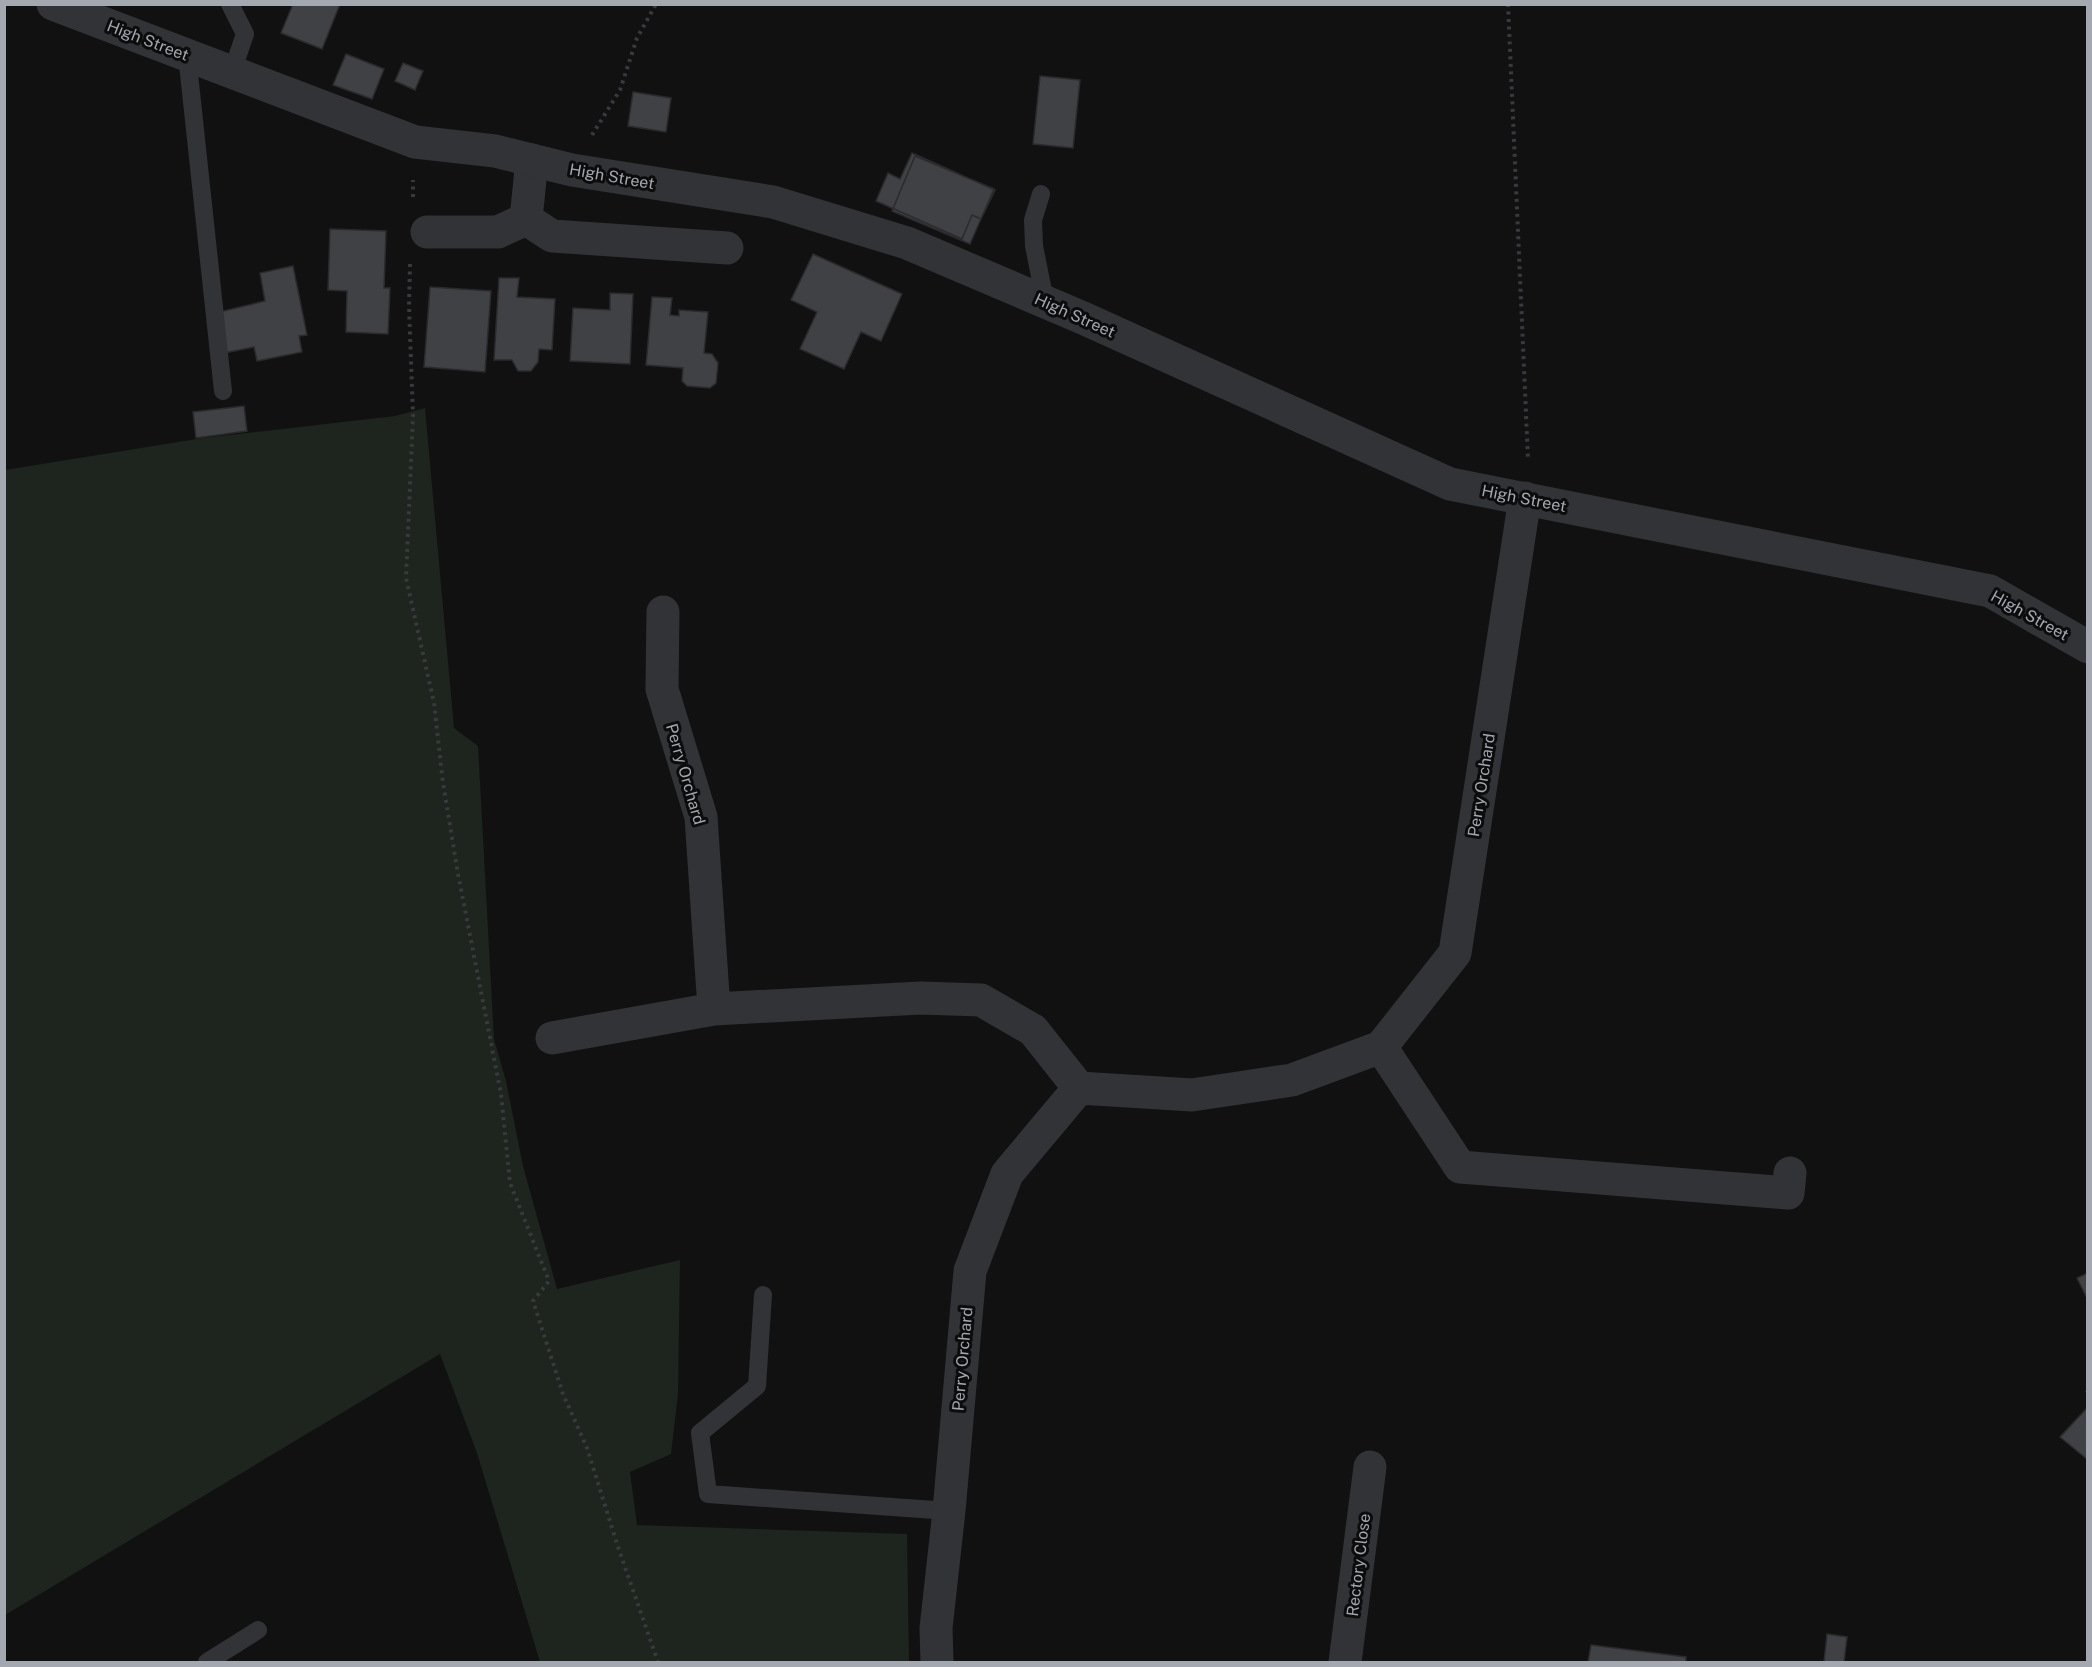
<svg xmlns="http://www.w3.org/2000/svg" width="2092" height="1667" viewBox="0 0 2092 1667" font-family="'Public Sans',sans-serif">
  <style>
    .green { fill: #1e241e }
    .building { fill: #404145; stroke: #2b2b2e; stroke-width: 1.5 }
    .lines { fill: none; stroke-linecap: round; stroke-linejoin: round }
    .path { stroke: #383a3e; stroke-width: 4; stroke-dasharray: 3 4.5; stroke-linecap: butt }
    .service { stroke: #323337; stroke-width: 18 }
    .minor { stroke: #323337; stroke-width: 33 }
    .tertiary { stroke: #323337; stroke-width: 33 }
    .labels { text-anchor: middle; stroke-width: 6; stroke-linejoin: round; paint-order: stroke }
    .street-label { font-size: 16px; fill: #a4a8b1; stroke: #0c0c0d }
  </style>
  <rect width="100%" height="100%" fill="#111112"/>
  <path class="green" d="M425,408L454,728L478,746L494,1039L506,1081L523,1166L557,1289L680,1260L678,1394L671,1454L630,1472L637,1525L907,1534L909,1662H540L477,1453L440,1354L5,1615V470L203,438L395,416Z"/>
  <path class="building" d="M293,4H340L322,49L281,33Z
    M346,54L384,69L372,99L333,85Z
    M403,63L423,71L415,90L395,81Z
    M1040,76L1080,80L1073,148L1033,144Z
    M633,92L671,98L666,132L628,126Z
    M912,153L995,190L981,219L972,215L962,239L876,201L888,173L900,179Z
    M915,156L994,189L970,244L892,211Z
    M330,229L386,231L384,288H390L388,334L346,332L347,291L328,290Z
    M813,254L902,294L881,341L861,332L844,369L800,349L817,312L791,300Z
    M293,266L307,335L299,336L302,352L257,361L254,347L224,353L215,313L265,301L260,273Z
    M499,278H519L517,297L555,299L552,350L539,349L538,362L531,371H518L512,360H494Z
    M430,287L491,291L485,372L424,367Z
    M610,293L633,294L630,364L570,361L573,308L610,310Z
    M652,297L672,298L670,315L679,316V310L708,312L704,353L712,354L718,363L716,383L710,388L687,386L682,381L683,368L646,365Z
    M244,406L247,431L196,438L193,412Z
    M2088,1273V1300L2077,1278Z
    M2088,1407V1460L2060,1437Z
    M1827,1634L1847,1637L1844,1662H1824Z
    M1591,1645L1686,1657V1662H1588Z"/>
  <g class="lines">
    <path class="path" d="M1508,4L1528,459
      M592,135L620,90L637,38L656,4
      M413,197V180
      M410,264L409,306L413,416L406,578L434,703L443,783L458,874L501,1094L510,1183L549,1281L533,1301L563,1394L587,1448L618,1547L658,1662
      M2086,1390L2088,1391"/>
    <path class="service" d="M230,4L245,34L232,72
      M187,55L223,391
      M1041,194L1033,220L1034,246L1045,301
      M763,1295L757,1386L700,1433L708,1494L949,1511
      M207,1662L258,1630"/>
    <path class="minor" d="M526,219L532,160
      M427,232H498L526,219L552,236L727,248
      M663,612L662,689L701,817L714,1009
      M552,1038L714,1009L921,998L981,1000L1033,1030L1079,1088
      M1381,1047L1460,1167L1788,1193L1790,1173
      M937,1662L936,1628L949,1511L970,1271L1007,1174L1079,1088L1192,1095L1292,1080L1381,1047L1455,953L1525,498
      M1345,1662L1370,1467"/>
    <path class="tertiary" d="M53,4L415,142L495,151L572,170L773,202L907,243L1083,318L1450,484L1990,591L2088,647"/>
  </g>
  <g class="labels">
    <g class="street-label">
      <text transform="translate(148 40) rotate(21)" y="6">High Street</text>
      <text transform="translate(612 176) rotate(10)" y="6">High Street</text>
      <text transform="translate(1075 315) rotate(24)" y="6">High Street</text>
      <text transform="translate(1524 498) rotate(11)" y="6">High Street</text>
      <text transform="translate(2030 615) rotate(29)" y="6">High Street</text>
      <text transform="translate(686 774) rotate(74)" y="6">Perry Orchard</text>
      <text transform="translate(1481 785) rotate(-81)" y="6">Perry Orchard</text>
      <text transform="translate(962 1359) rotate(-85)" y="6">Perry Orchard</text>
      <text transform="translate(1358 1565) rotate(-83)" y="6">Rectory Close</text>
    </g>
  </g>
  <rect width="2092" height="1667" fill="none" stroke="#a4a8b1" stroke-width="12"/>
</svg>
